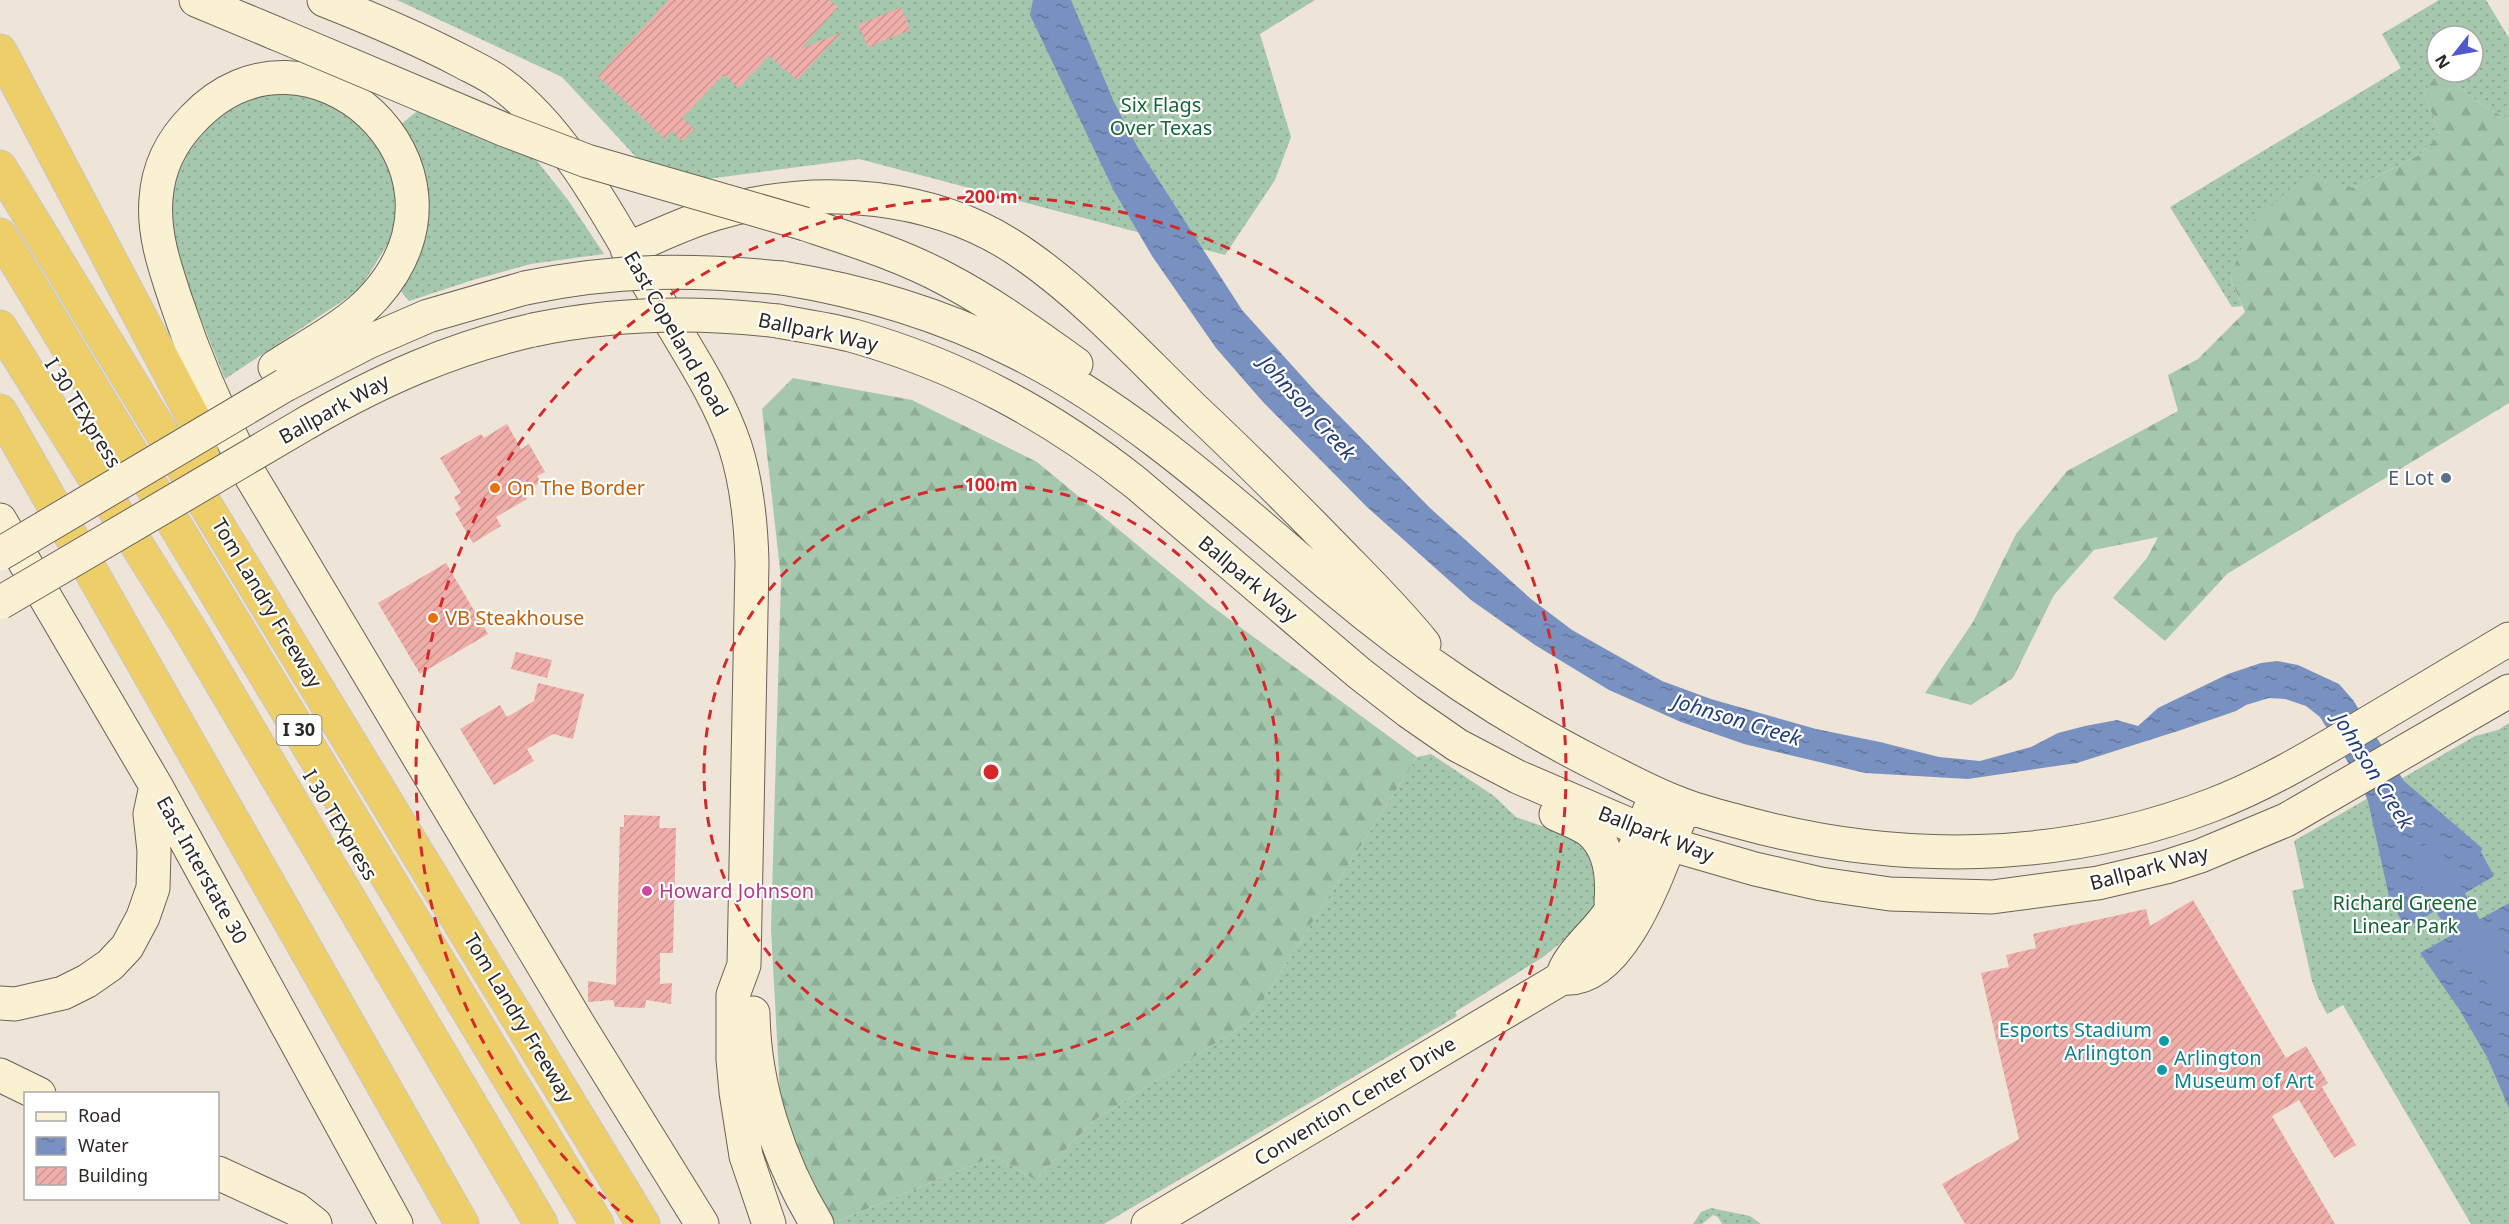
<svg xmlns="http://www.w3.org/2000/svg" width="2509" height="1224" viewBox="0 0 2509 1224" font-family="'Noto Sans',sans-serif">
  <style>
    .grass { fill: url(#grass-dots) }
    .forest { fill: url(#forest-firs) }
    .water { fill: url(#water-ripples) }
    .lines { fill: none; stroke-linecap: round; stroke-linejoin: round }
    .river { stroke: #7891c0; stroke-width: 34 }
    .building { fill: url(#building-hatch) }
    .secondary-casing { stroke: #6b6258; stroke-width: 35 }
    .highway-casing { stroke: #c8c7c6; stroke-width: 35 }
    .secondary { stroke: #faf0d2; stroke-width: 33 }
    .highway { stroke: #eece69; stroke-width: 33 }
    .secondary-bridge-casing { stroke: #6b6258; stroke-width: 35; stroke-linecap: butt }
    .secondary-bridge { stroke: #faf0d2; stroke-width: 33 }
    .ring { fill: none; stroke: #d62828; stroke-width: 3; stroke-dasharray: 10 8 }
    .service-dot { fill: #5c6f8a; stroke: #fff; stroke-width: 2 }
    .food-dot { fill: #e8710a; stroke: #fff; stroke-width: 2 }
    .hotel-dot { fill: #d1479c; stroke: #fff; stroke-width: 2 }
    .culture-dot { fill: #0f9aa8; stroke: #fff; stroke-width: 2 }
    .labels { text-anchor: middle; stroke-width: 4.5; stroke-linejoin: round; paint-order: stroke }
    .shield { fill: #fff; stroke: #6b6865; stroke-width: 1.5 }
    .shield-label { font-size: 18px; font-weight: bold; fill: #2c2823 }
    .park-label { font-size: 20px; fill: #156536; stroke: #fff }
    .street-label { font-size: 20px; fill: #2c2823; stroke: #fff }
    .service-label { font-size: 20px; fill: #4e5e75; stroke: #fff; text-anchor: end }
    .food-label { font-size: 20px; fill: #c56008; stroke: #fff; text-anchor: start }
    .hotel-label { font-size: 20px; fill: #b23c85; stroke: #fff; text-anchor: start }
    .culture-label { font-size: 20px; fill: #0d838f; stroke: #fff; text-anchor: end }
    .water-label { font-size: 21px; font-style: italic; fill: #243f7b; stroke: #fff }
    .centre { fill: #d62828; stroke: #fff; stroke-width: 3 }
    .ring-label { font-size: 18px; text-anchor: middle; font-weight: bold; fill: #d62828; stroke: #fff; stroke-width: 4.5; stroke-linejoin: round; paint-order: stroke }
  </style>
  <defs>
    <pattern id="grass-dots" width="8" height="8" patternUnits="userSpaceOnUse" patternTransform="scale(1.5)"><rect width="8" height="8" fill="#a5c7ad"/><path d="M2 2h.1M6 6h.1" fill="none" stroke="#8eab95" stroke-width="1.8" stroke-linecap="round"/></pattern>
    <pattern id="forest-firs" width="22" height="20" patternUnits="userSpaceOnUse" patternTransform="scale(1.5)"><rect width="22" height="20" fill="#a5c7ad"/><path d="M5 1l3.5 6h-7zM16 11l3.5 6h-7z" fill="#8eab95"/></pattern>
    <pattern id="water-ripples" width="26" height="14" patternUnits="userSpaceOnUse" patternTransform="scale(1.5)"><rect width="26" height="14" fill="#7891c0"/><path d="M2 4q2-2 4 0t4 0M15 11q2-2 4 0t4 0" fill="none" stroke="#63769c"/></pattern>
    <pattern id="building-hatch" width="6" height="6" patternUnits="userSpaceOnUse" patternTransform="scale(1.5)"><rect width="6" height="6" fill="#efaea9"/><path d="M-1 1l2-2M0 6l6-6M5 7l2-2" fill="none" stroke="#cd9691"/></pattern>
  </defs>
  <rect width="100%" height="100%" fill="#efe4d8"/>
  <path class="grass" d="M397,0H1315L1260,34L1291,137L1275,180L1225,255L859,159L662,185L562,77Z
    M2439,0H2486L2509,38V118C2487,112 2459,87 2442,72H2473V36H2437L2438,72L2424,93L2440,134L2419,155L2354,188L2230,278L2242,306L2232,307L2170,207L2401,68L2382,34Z
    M277,92L319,97L376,136L397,183L396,231L359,290L225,379L193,299L188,296L171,228L173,183L194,136L233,103Z
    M421,108L530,152L568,200L604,254L531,264L473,280L409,301L398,288C426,248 435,198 417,152C414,142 406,133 400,125Z
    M2509,723V1224H2471L2343,1005L2327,1014L2318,997L2312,981L2292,891L2304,888L2294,841L2475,736L2498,730Z
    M1431,754L1494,796L1516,817L1542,826H1555L1580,841L1597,866L1596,901L1590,912L1573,933L1543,957L1455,1012L1457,1016L1104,1224H831L995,1156L1035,1180L1096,1119L1249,1022L1417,757Z
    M1711,1208L1750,1216L1761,1224H1722L1718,1217L1713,1215L1702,1224H1693L1701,1212Z"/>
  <path class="forest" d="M2438,72H2442C2459,87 2487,112 2509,118V403L2227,574L2165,641L2113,598L2147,558L2158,537L2094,550L2054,595L2013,678L1971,705L1925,693L1973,622L2016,534L2067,471L2178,411L2168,375L2198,359L2245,312L2230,278L2251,223L2307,174L2354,188L2419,155L2440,134L2424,93Z
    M793,378L912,400L1037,462L1210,605L1417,757L1249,1022L1096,1119L1035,1180L995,1156L831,1224H829L781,1111L771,929L781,578L762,409Z"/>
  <path class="water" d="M1033,0H1071L1114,102L1138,148L1242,310L1316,392L1430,508L1531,599L1572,630L1662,681L1711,699L1816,729L1880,742L1939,757L1980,761L2031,747L2058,733L2085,726L2117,720L2138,726L2158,708L2228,674L2261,663L2277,661L2298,665L2339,684L2353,700L2404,781L2482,848L2481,852L2494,876L2406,928L2390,901L2368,801L2359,780L2320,717L2306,706L2285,699L2269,698L2246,705L2236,711L2181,730L2077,763L1968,779L1865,773L1744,744L1681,722L1609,690L1535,645L1471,600L1367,507L1263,402L1216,348L1152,256L1114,191L1030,15Z
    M2509,903V1108L2487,1057L2459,1009L2420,953Z"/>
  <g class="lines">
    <path class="river" d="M2428,862L2465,928L2509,984"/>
  </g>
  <path class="building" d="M669,0H829L838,7L801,49L842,32L797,80L769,56L738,88L724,74L682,118L694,129L682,141L672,131L665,139L598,76Z
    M901,7L910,30L868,47L858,25Z
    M507,424L521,449L529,444L545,472L537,476L541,482L523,493L527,499L496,517L501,526L473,543L455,513L461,509L454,497L461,493L440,458L481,434L484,438Z
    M446,563L488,634L420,674L378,603Z
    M516,652L552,660L547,678L511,669Z
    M538,683L584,694L573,739L553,734L527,749L534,761L494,785L460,729L500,705L507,717L534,701Z
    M624,815L660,816L659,828H676L673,953H660V984L672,983L671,1004L646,1000L645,1008L615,1007L613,1000L588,1002V981L616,985L620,827H624Z
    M2193,900L2286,1058L2306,1046L2328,1083L2322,1087L2356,1145L2334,1158L2299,1100L2272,1116L2335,1224H1965L1942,1184L2019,1139L1981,973L2009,967L2006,955L2036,948L2033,934L2146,909L2150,926Z"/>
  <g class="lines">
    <defs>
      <path id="secondary" d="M196,0L275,33
        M324,0C372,19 415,37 461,61C474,68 488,74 500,83C568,132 617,231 659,302C686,349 718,395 735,446C747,483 751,523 752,562L744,965L733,995V1059L736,1092L746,1156L769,1224
        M805,224C853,240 901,255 946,279C992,303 1034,334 1076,364
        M627,249C656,237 684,223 714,214C817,183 939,192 1028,257C1089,300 1141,358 1194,409C1242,454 1288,500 1334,547C1365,579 1396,609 1424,644
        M782,278C863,291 940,314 1014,351C1130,408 1234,504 1333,588C1418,659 1501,716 1600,766C1626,779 1651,793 1678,803C1700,812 1722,817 1744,823C1898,865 2061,863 2212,805C2264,785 2311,757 2358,729C2409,699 2459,669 2509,639
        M778,321C803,326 829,329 854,336C960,366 1050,415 1136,483L1359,673L1408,711L1457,745L1518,777L1686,849L1755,869L1821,884L1890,894L1992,897L2098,883L2166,867L2200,856L2286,820L2509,691
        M275,367C305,347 352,323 375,296C492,165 306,0 194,118C172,140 158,168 156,199C153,234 165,268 176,301C196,361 220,417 249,473L580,1027L702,1224
        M285,385L368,342L428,316L525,288
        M308,422C381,380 450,349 533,330
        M0,520L156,786L396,1224
        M1556,814C1567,819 1581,824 1590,831C1610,848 1613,877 1611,901
        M1562,978C1567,955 1596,934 1610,912L1650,809
        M0,1003L15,1004L63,993L87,981L110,965L127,947L143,917L153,888L154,851L150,814L156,786
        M753,1013C754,1086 779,1162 817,1224
        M0,1075L39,1094
        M218,1173L296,1209L315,1224
        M1148,1224L1562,978C1623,985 1660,866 1678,822"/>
      <path id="highway" d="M0,51L193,417L203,463
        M0,167L643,1224
        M0,235L597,1224
        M0,327L189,628L541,1224
        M0,411L462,1224"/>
    </defs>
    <use href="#secondary" class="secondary-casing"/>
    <use href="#highway" class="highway-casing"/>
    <use href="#secondary" class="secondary"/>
    <use href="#highway" class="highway"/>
    <defs>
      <path id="secondary-bridge" d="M275,33L505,130L587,161L805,224
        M525,288C617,269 689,269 782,278
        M533,330C614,313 695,311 778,321
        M0,554L285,385
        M0,603L308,422"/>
    </defs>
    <use href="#secondary-bridge" class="secondary-bridge-casing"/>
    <use href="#secondary-bridge" class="secondary-bridge"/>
  </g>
  <g class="ring">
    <circle cx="991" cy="772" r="287"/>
    <path d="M633 1222A575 575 0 1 1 1349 1222"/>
  </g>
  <circle class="service-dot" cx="2446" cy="478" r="6"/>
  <g class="food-dot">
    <circle cx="495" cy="488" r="6"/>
    <circle cx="433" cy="618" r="6"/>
  </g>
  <circle class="hotel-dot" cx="647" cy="891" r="6"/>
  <g class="culture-dot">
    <circle cx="2164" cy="1041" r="6"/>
    <circle cx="2162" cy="1070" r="6"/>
  </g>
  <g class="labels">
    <rect class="shield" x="276.5" y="715" width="45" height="30" rx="4.5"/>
    <g class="shield-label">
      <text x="299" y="736">I 30</text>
    </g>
    <g class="park-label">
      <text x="1161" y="112">Six Flags<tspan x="1161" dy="23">Over Texas</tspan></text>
      <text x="2405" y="910">Richard Greene<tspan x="2405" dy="23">Linear Park</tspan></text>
    </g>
    <g class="street-label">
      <text transform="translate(818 332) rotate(12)" y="7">Ballpark Way</text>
      <text transform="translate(676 334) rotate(60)" y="7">East Copeland Road</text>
      <text transform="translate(334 409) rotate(-29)" y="7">Ballpark Way</text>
      <text transform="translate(83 413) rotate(58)" y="7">I 30 TEXpress</text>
      <text transform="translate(1248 579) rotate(40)" y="7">Ballpark Way</text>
      <text transform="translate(267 603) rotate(59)" y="7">Tom Landry Freeway</text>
      <text transform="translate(340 825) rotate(59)" y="7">I 30 TEXpress</text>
      <text transform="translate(1656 834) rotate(21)" y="7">Ballpark Way</text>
      <text transform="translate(2149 868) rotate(-15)" y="7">Ballpark Way</text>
      <text transform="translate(202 870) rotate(61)" y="7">East Interstate 30</text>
      <text transform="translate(519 1018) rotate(59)" y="7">Tom Landry Freeway</text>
      <text transform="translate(1355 1101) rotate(-31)" y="7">Convention Center Drive</text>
    </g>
    <g class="service-label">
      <text x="2434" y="485">E Lot</text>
    </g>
    <g class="food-label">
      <text x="507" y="495">On The Border</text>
      <text x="445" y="625">VB Steakhouse</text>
    </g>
    <g class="hotel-label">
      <text x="659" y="898">Howard Johnson</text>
    </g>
    <g class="culture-label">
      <text x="2152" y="1037">Esports Stadium<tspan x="2152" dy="23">Arlington</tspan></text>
      <text x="2174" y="1065" text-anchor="start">Arlington<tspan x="2174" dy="23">Museum of Art</tspan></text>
    </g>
    <g class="water-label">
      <text transform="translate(1307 408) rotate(48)" y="7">Johnson Creek</text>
      <text transform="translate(1737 720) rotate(17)" y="7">Johnson Creek</text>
      <text transform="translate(2373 771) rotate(58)" y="7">Johnson Creek</text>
    </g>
  </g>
  <circle cx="991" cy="772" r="9" class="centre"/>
  <g class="ring-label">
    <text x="991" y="203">200 m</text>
    <text x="991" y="491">100 m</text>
  </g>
  <rect x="24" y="1092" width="195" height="108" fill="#ffffff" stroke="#aba9a7" stroke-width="1.5"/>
  <rect x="36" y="1112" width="30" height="9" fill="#faf0d2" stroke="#aba9a7" stroke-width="1.5"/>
  <text x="78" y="1122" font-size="18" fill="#2c2823">Road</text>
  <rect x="36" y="1137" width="30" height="18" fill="url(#water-ripples)" stroke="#aba9a7" stroke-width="1.5"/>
  <text x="78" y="1152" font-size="18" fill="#2c2823">Water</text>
  <rect x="36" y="1167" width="30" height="18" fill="url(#building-hatch)" stroke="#aba9a7" stroke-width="1.5"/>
  <text x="78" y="1182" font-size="18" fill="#2c2823">Building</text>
  <g transform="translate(2455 54) rotate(239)"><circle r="28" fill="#ffffff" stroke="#aba9a7" stroke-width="1.5"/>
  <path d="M0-4.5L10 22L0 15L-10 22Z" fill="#5058ce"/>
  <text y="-9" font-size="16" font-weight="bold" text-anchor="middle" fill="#2c2823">N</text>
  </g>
</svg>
